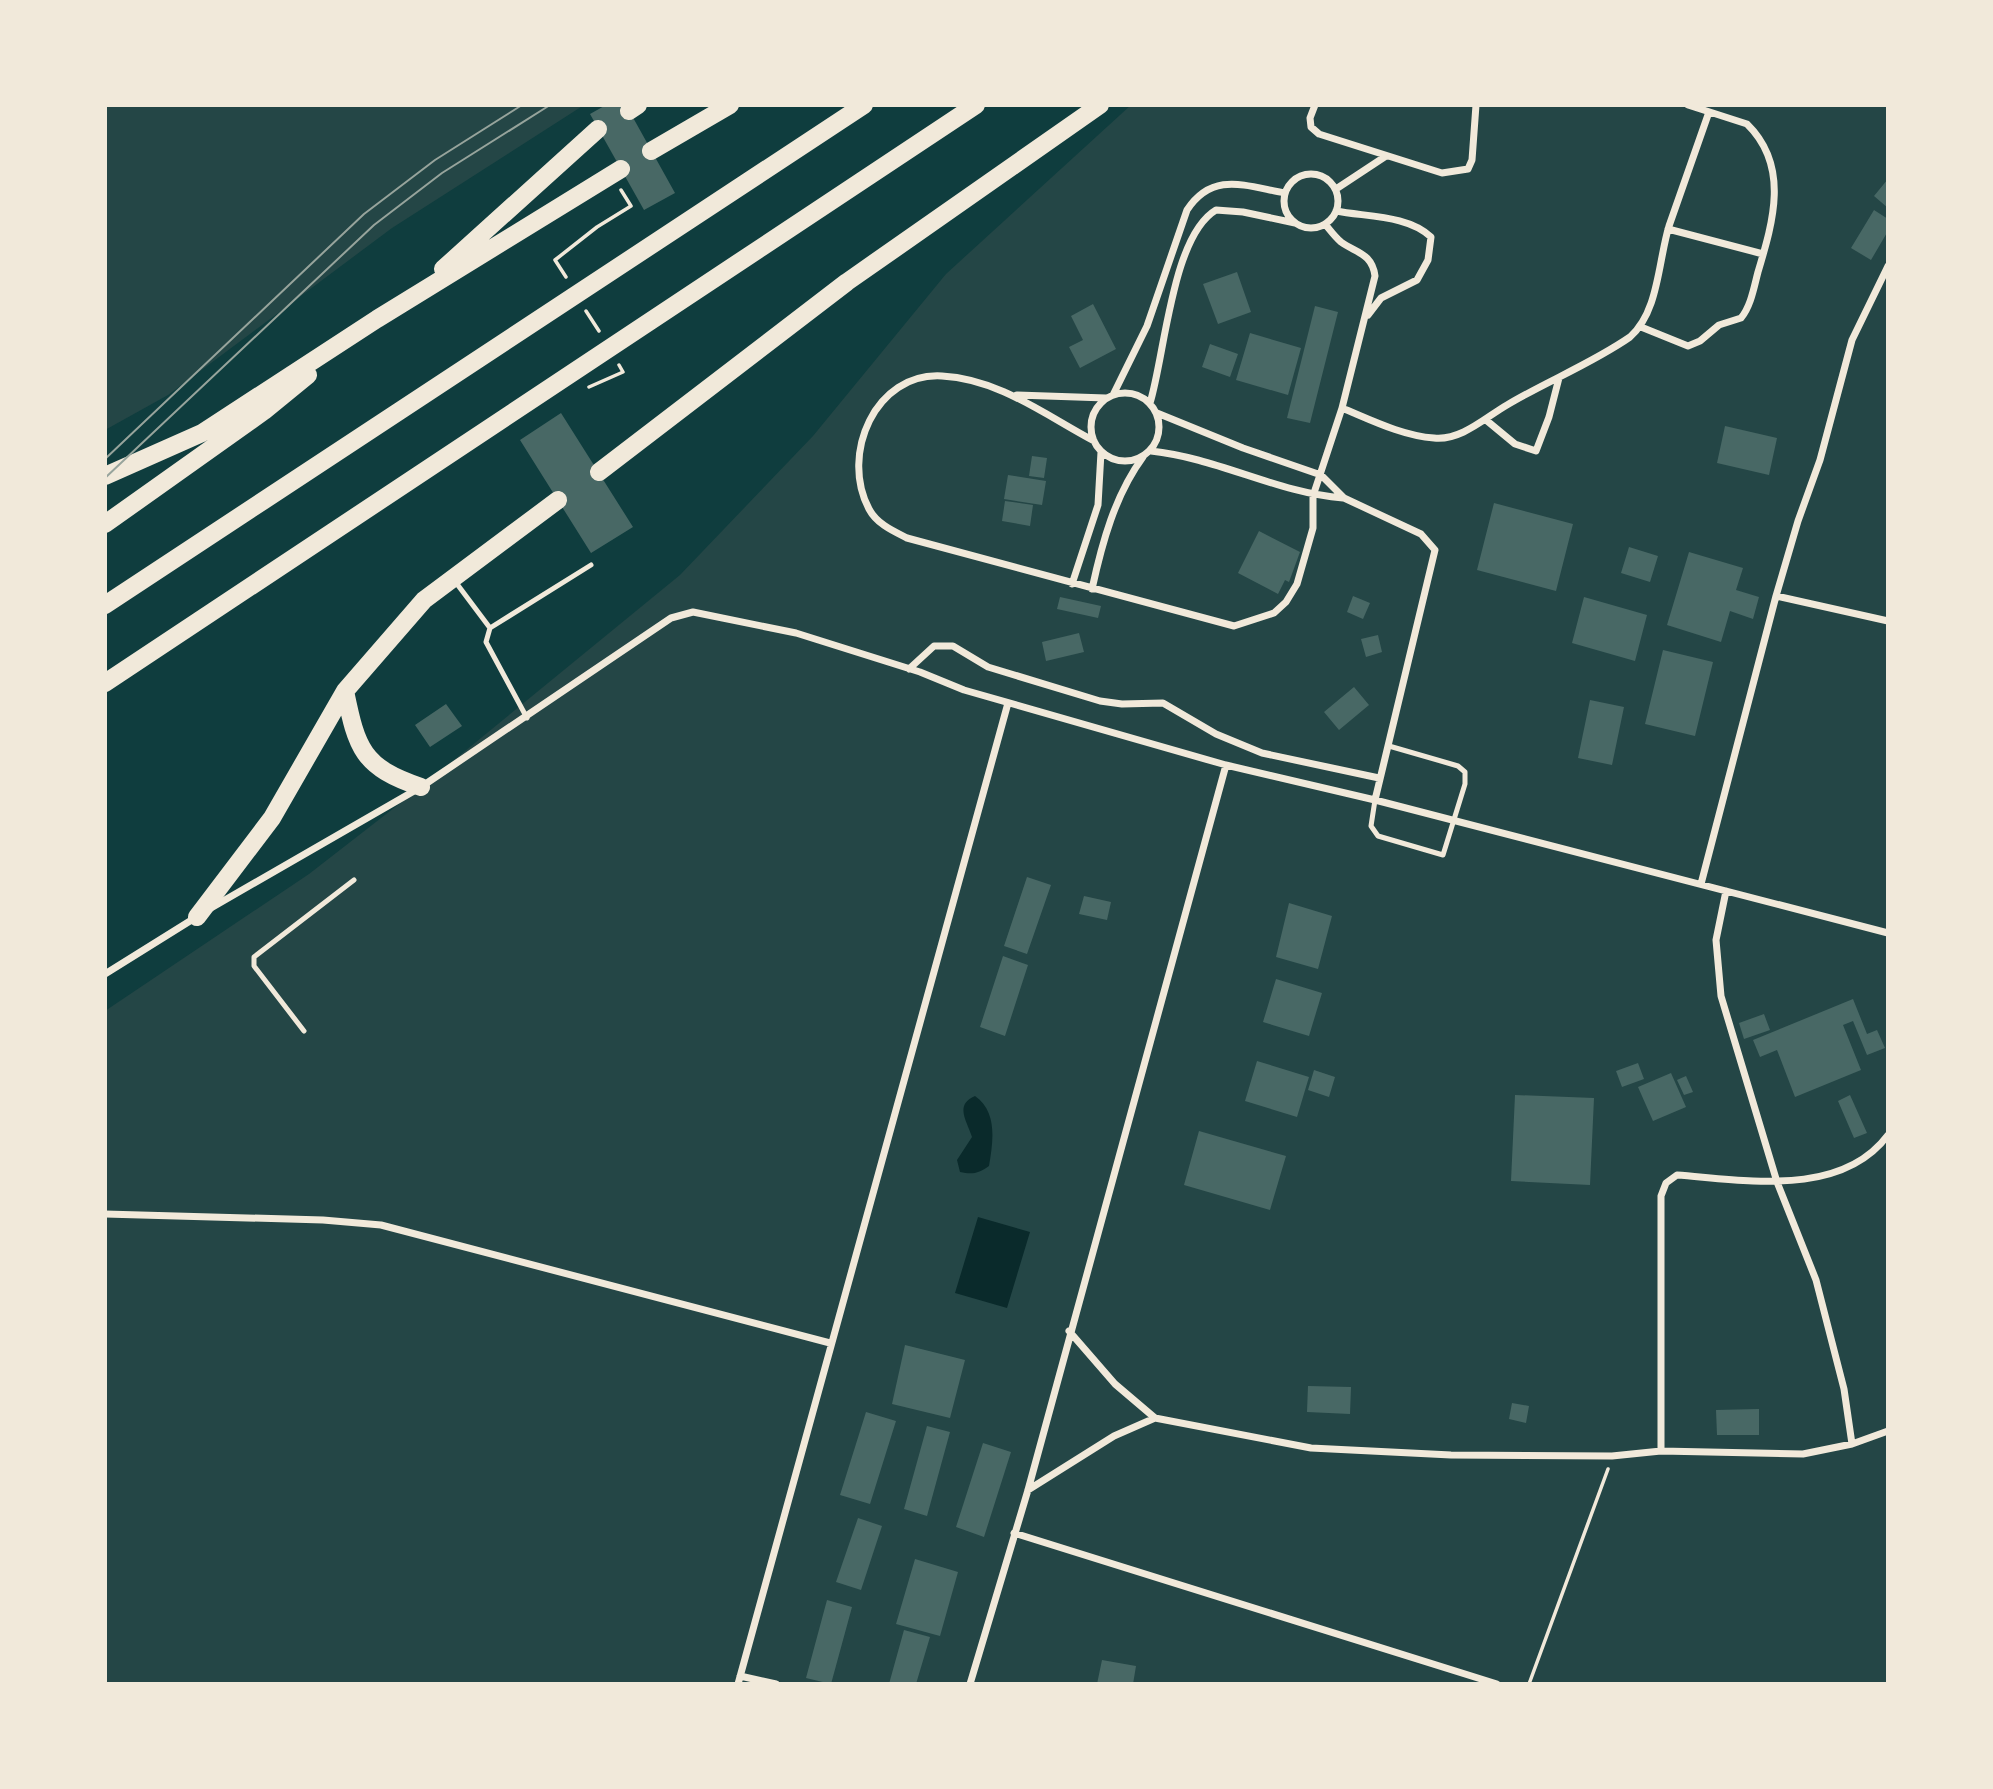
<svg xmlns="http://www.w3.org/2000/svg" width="1993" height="1789" viewBox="0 0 1993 1789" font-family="Inter,sans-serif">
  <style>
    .green { fill: #244646 }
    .water { fill: #0a2a2b }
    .building { fill: #486865 }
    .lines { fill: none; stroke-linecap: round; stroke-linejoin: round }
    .path { stroke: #f1e9da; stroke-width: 3.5 }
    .service { stroke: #f1e9da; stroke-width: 5 }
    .minor { stroke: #f1e9da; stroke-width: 7 }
    .motorway { stroke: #f1e9da; stroke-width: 18 }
    .tram { stroke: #97a49c; stroke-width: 2 }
  </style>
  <rect width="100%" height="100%" fill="#0f3d3e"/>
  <path class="green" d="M105,105H584L392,228L168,395L105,430Z
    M1131,105H1888V1684H105V1011L309,874L421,787L680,575L813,436L946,274Z"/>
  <path class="water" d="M975,1096C998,1112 993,1142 989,1166C979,1173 973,1175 960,1172L957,1160L972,1137C967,1121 954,1105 975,1096Z
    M978,1217L1030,1232L1007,1308L955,1293Z"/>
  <path class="building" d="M606,105H626L675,193L644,210L590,114Z
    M1888,179V208L1874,196Z
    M1874,210L1888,219V231L1871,260L1851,248Z
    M1237,272L1251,312L1218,324L1203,284Z
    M1093,304L1116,349L1080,368L1069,347L1083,340L1071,316Z
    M1315,306L1338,312L1310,423L1287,418Z
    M1250,333L1301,348L1288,395L1236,380Z
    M1210,344L1238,354L1230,377L1202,367Z
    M561,413L633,527L591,553L520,440Z
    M1725,426L1777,438L1769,475L1717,463Z
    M1032,456L1047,458L1044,478L1029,476Z
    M1008,475L1046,481L1042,505L1004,499Z
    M1005,501L1033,505L1030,526L1002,521Z
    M1494,503L1573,524L1556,591L1477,570Z
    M1259,531L1300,552L1289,582L1285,580L1278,594L1238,573Z
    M1629,547L1658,556L1650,582L1621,573Z
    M1689,552L1743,568L1736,590L1759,597L1753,619L1730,611L1721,642L1667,625Z
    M1353,596L1370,603L1363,619L1347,612Z
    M1060,597L1101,606L1098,618L1057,609Z
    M1584,597L1647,615L1635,661L1572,643Z
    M1079,633L1084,652L1046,661L1042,642Z
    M1378,635L1382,652L1366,657L1361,639Z
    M1663,650L1713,662L1695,736L1645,724Z
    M1354,687L1369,705L1339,730L1324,712Z
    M1590,700L1624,707L1612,765L1578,758Z
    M446,704L462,726L430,747L415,725Z
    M1027,877L1051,885L1027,954L1004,946Z
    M1084,896L1111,902L1107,920L1079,914Z
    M1289,903L1332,916L1318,969L1276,957Z
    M1003,956L1028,965L1005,1036L980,1027Z
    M1276,979L1322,993L1309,1036L1263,1022Z
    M1853,999L1867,1034L1877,1030L1885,1048L1867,1055L1853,1021L1843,1025L1861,1070L1795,1097L1777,1050L1760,1057L1753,1040Z
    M1764,1014L1770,1030L1744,1039L1739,1023Z
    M1257,1061L1309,1077L1297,1117L1245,1101Z
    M1638,1063L1644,1079L1622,1087L1616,1071Z
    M1314,1070L1335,1077L1329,1097L1308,1090Z
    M1671,1073L1686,1107L1653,1121L1638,1087Z
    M1686,1076L1693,1092L1684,1095L1677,1080Z
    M1515,1095L1594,1098L1590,1185L1511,1181Z
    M1850,1095L1867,1133L1854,1138L1838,1101Z
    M1199,1131L1286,1156L1270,1210L1184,1185Z
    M905,1345L965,1360L950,1418L892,1404Z
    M1308,1386L1351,1387L1350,1414L1307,1412Z
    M1512,1403L1529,1406L1526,1423L1509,1419Z
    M1759,1409V1435H1717L1716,1410Z
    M866,1412L896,1421L870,1504L840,1495Z
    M927,1426L950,1432L927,1516L904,1509Z
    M983,1443L1011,1452L984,1537L956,1527Z
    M858,1518L882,1526L861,1590L836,1582Z
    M915,1559L958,1572L940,1636L896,1624Z
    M827,1600L852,1607L831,1684L806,1678Z
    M904,1630L930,1637L916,1684H889Z
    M1102,1660L1136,1666L1133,1684H1097Z"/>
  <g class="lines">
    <path class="path" d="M566,277L555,260L597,227L631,206L621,190
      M586,311L599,331
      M589,387L623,372L619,365
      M1529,1684L1608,1469"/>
    <path class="service" d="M454,580L490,628
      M527,718L486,642L490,628L591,565
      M1375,800L1371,826L1378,836L1443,855L1465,784V772L1458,766L1389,746
      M304,1031L254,966V957L354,880"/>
    <path class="minor" d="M1315,105L1310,118L1311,127L1319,134L1442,173L1468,169L1472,160L1476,105
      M1284 201a27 27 0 1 1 54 0a27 27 0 1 1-54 0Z
      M1336,189L1386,156
      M1336,211C1367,217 1408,215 1431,237L1428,260L1417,280L1381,298L1368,315
      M1668,229L1763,254
      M1641,327L1688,346L1700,341L1719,325L1741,318C1751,306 1754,287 1758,272C1773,222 1790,166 1747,124L1688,105
      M1091 427a34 34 0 1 1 68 0a34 34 0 1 1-68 0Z
      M1017,395L1106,398
      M1113,395L1147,326L1187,210C1213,171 1245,186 1285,193
      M1150,403C1165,354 1172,236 1216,210L1243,212L1295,223
      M1342,408C1371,420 1403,436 1434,438C1461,441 1486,417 1507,405C1547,381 1591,364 1630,337C1659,311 1658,262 1669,226C1682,188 1696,150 1709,112
      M1157,413L1243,448L1321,475L1344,498L1421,534L1435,550L1375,800
      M1486,420L1515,444L1536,451L1549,417L1559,378
      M1094,441C1045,415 999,379 942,376C875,372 840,455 869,509C877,524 893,531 907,538L1234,626L1274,613L1286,602L1297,584L1313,528V496L1342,408L1375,276C1372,253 1356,253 1341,242C1335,237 1330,230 1325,224
      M1151,451C1218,458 1277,493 1343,498
      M1072,584L1098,505L1101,452
      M1092,589C1102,543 1115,495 1143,457
      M1776,596L1888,621
      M909,669L934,646H953L988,667L1100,701L1122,704L1163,703L1216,734L1262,753L1379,778
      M1701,884L1776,596L1798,521L1820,460L1852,340L1888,266
      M1726,891L1716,940L1721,996L1777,1182L1816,1280L1844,1389L1852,1444
      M211,908L421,787L671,618L693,612L796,633L920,672L964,690L1226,765L1375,800L1888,933
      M105,974L198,916
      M105,1214L323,1220L381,1225L830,1343
      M1069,1331L1115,1384L1155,1418L1311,1448L1451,1455L1612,1456L1661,1451L1803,1454L1852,1444L1888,1431
      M1661,1451V1196L1666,1183L1677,1175C1745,1180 1841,1198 1888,1135
      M1028,1490L1114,1436L1155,1418
      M1014,1533L1497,1684
      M740,1676L776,1684
      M738,1684L1008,703
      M970,1684L1028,1490L1226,765"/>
    <path class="motorway" d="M629,111L638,105
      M651,151L730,105
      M443,269L598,129
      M599,472L847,282L1100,105
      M105,476L202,433L377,319L621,169
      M105,524L264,411L308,375
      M105,605L864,105
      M105,683L976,105
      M345,691C357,749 362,767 421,787
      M197,917L272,818L345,691L424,600L558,500"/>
    <path class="tram" d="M105,459L364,214L435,160L522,105
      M105,478L374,225L442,173L550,105"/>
  </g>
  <rect width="1993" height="1789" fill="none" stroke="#f1e9da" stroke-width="214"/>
</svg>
